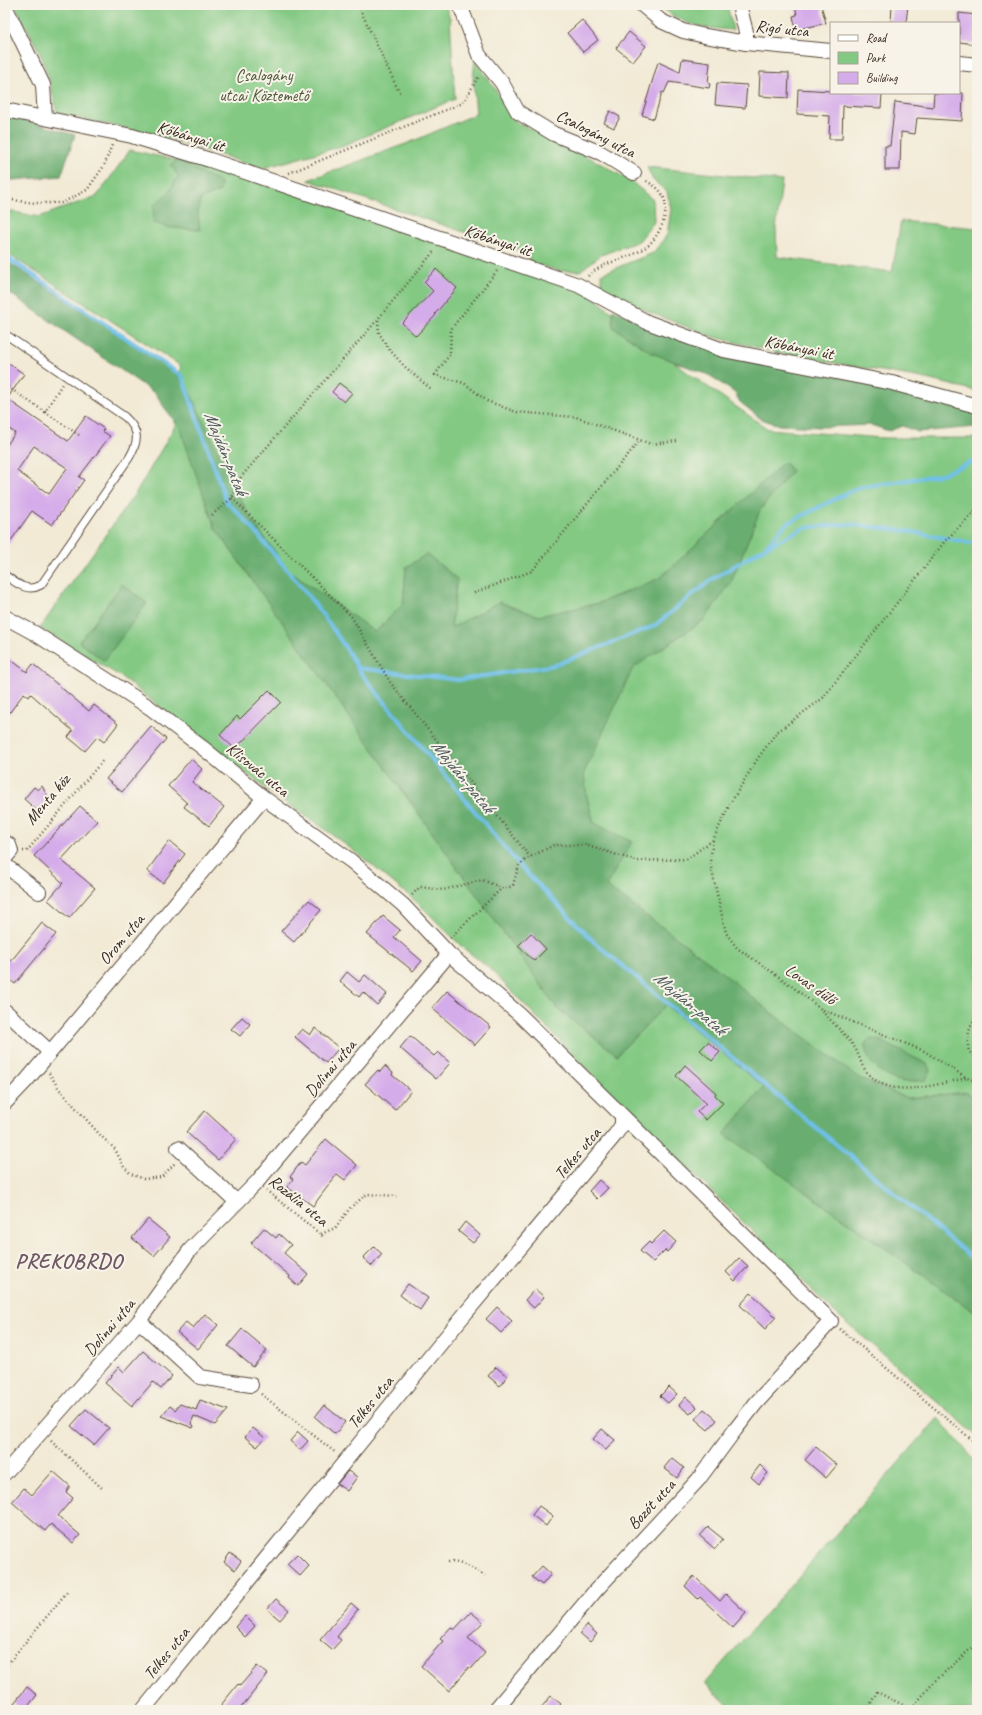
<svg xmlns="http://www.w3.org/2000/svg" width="982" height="1715" viewBox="0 0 982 1715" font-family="Caveat,sans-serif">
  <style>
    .green { fill: #83c983; stroke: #5f7a50 }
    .forest { fill: #6aad71; stroke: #526c48 }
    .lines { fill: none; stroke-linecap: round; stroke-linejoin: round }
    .stream { stroke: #6fc0ea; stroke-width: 4 }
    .building { fill: #d5acea; fill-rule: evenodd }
    .service-casing { stroke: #564739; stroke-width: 9 }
    .minor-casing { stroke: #564739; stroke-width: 16 }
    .path { stroke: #564739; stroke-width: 2.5; stroke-dasharray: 1 3; stroke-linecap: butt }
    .service { stroke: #fff; stroke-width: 7 }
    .minor { stroke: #fff; stroke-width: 14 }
    .labels { text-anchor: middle; stroke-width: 4; stroke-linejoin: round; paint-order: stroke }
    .street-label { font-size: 17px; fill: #3b2a1e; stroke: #f7f3e8 }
    .park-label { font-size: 17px; fill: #515a3c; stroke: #f7f3e8 }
    .water-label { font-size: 18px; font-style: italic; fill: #4b575b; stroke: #f7f3e8 }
    .district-label { font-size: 21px; font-weight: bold; letter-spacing: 1px; fill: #715865; stroke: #f7f3e8 }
  </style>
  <rect width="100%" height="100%" fill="#f7f3e8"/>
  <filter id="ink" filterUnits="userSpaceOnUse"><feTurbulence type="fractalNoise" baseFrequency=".025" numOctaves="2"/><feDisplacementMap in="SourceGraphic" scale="8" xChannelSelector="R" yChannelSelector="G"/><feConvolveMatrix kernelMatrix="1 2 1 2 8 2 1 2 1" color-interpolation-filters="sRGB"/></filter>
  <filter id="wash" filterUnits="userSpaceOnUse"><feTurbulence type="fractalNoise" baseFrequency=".012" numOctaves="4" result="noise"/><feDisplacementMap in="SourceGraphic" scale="16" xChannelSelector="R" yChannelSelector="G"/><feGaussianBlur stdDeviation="0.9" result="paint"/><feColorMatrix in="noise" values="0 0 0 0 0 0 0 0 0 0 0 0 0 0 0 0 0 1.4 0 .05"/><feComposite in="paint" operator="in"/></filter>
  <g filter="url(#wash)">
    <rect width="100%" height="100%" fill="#f2ead5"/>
    <path class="green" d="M15,5H445L450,18L455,99L342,146L260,169L227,157L180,142L133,130L57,113L50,82L41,55Z
      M659,5H727L733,30C702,28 683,26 659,5Z
      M475,60L496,90L516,122L594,160L631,181L653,200L654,222L639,241L601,255L580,271H560L528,262L530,254L308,180L411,142L476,114L473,78Z
      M130,150L221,170L578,285L688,373L768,429L882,438H977V1436L831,1309L733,1212L626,1109L488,967L462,947L419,904L362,857L322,827L273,794L120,676L40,628L139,488L175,426L170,403L181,366L5,252V210L39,217L97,196Z
      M647,167L782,181L776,229L777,257L892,272L901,221L977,228V391L922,378L784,354L714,337L651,313L602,290L601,274L653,253L667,235L671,209L667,192L653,180Z
      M938,1418L977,1463V1710H733L705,1683Z"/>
    <path class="forest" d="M5,114L75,135L61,176L13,180L5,179Z
      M177,160L221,183L220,191L200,200L198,215L200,230L171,228L153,223L154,205L169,192L178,176L171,165Z
      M5,260L182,376L249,516L289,571L375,632L403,604L406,567L427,554L457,579L451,628L499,602L539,616L599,603L660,578L784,462L792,471L760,510L731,583L704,620L633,668L584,773L587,797L594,823L632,842L606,886L708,961L769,1011L859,1078L908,1098L967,1092L977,1103V1314L724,1134L764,1087L666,1005L617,1055L557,1008L215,528L179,426L164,407L156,394L5,290Z
      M613,309L662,333L977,410V427L918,432L902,426L889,431L871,425L821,427L779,425L761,419L740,402L735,393L709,375L652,353L613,327Z
      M122,584L147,603L104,661L79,642Z
      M871,1039L879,1040L927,1064L930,1070L926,1080C920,1081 913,1082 907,1082C887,1081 865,1064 865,1043Z"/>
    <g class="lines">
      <path class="stream" d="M5,256L182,376L227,503C243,515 255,532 268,547C301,586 335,627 360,672L519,865L594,942L977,1262
        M766,546L786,524L857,488L939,475L977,460
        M357,668L459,680L555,665L654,626L711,580L764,548L804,528L848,524L907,531L977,544"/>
    </g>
    <g id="blocks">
      <path class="building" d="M795,5H821L826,23L796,30L793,16L797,15Z
        M892,5H908L906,23H891Z
        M959,13L977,15L975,44L959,42Z
        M582,20L598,40L583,52L567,33Z
        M629,32L646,46L633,62L616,48Z
        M682,59L710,63L708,83L710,84L709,88L669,82L664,93L662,92L654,119L642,115L658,62L680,72Z
        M760,72L789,73L788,98L759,96Z
        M717,83L747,85L745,108L715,105Z
        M798,89L831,91V93H882L881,108L843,106L842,139H829L830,116L797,114Z
        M934,93H963L962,121L917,118L915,134L901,132L900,170H885V146H890L895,102L933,107Z
        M610,111L620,117L614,128L604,123Z
        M436,269L457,288L435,314L436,315L416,336L402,323L433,291L424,282Z
        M5,361L24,374L7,399L68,441L86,416L104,429L102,431L110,436L79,477L84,480L52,525L32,511L5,549V448L15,433L5,426ZM34,446L67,468L49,494L17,471Z
        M339,383L352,393L344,402L332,392Z
        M5,655L27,672L33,664L89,711L94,705L118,724L104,742L97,737L85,751L68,737L73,731L31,694L29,697L24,693L5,719Z
        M269,690L281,702L235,749L220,735L237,716L240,719Z
        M151,726L166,739L122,792L106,779Z
        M191,759L202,769L192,782L224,807L209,826L184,807L187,803L168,786Z
        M42,786L50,801L40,813L24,799L34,787L38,790Z
        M80,806L97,821L61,860L95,888L69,918L48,900L63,883L34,856Z
        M169,841L185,854L163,883L147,871Z
        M309,900L321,910L294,942L281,931Z
        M383,916L400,930L394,937L422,961L413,971L367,934Z
        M42,923L56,934L15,984L5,976V956L11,961Z
        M531,933L546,949L534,961L518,946Z
        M347,972L359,982L365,975L387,994L377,1005L363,992L359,997L340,981Z
        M447,991L491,1027L475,1045L432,1008Z
        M242,1017L250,1024L240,1036L231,1029Z
        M315,1028L339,1048L326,1063L295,1037L302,1029L310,1035Z
        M410,1036L434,1056L438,1052L450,1063L436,1079L400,1048Z
        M708,1042L720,1052L712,1061L700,1050Z
        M685,1065L716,1093L715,1095L723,1103L706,1120L697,1112L706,1103L676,1076Z
        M385,1066L393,1073L392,1075L411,1091L395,1110L365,1084L378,1070L380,1072Z
        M205,1111L236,1139L218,1160L186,1132Z
        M326,1139L357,1165L345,1180L337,1174L313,1206L287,1187L293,1179L290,1177L301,1162L305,1165Z
        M599,1180L608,1188L597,1199L589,1191Z
        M148,1219L170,1237L154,1256L132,1238Z
        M465,1222L480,1235L473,1243L458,1231Z
        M264,1228L276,1238L279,1234L291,1245L284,1253L308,1274L298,1286L289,1278L290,1276L251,1243Z
        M664,1231L676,1242L667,1252L665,1250L653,1262L640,1251L649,1242L651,1244Z
        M374,1247L382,1254L372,1266L363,1258Z
        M739,1258L748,1266L735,1281L726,1272Z
        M408,1284L428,1298L420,1310L400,1295Z
        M535,1289L544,1297L534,1308L525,1300Z
        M751,1293L776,1317L765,1329L740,1305Z
        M497,1307L512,1321L501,1333L486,1319Z
        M205,1314L218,1325L198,1349L177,1332L186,1322L193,1328Z
        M242,1329L267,1350L253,1367L228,1346Z
        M143,1351L172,1376L161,1389L153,1382L132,1406L105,1383L119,1367L124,1372Z
        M496,1367L507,1376L500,1386L488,1376Z
        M669,1387L677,1394L668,1403L660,1396Z
        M686,1397L697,1407L690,1414L679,1405Z
        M200,1400L228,1410L215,1425L194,1416L191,1423L194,1426L193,1428L161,1416L170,1406L175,1410L180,1404L196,1410Z
        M324,1405L345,1422L335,1434L315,1417Z
        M86,1409L109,1428L94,1445L71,1426Z
        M704,1409L717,1420L708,1430L695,1419Z
        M253,1428L265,1438L257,1447L245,1437Z
        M602,1429L615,1440L606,1450L593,1439Z
        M298,1432L308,1441L300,1450L290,1441Z
        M816,1447L837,1465L826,1478L805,1460Z
        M672,1458L684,1468L677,1478L664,1468Z
        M760,1465L768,1473L759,1484L751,1477Z
        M53,1471L70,1486L66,1492L73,1498L58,1516L80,1535L73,1543L51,1524L45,1531L12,1502L24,1488L32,1495Z
        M348,1471L357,1477L347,1491L337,1484Z
        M539,1506L553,1516L546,1526L532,1515Z
        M708,1527L723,1539L715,1549L700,1536Z
        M230,1553L241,1561L235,1570L224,1562Z
        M297,1554L309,1566L300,1576L287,1564Z
        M542,1566L551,1574L542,1585L532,1577Z
        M694,1576L720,1601L726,1594L746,1613L733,1628L700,1597L698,1599L685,1586Z
        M276,1599L289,1610L280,1620L267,1609Z
        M351,1603L358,1609L337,1637L341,1640L332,1650L320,1640Z
        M471,1612L483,1622L468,1638L485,1653L471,1669L469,1667L449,1691L421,1666L443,1641L440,1639L451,1627L454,1630Z
        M245,1616L255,1626L245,1637L235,1627Z
        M587,1625L597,1634L590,1642L580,1633Z
        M257,1666L268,1674L239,1710H217L238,1684L240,1686Z
        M27,1687L37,1695L25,1710H22L14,1703Z
        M551,1696L561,1704L556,1710H539Z"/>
    </g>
  </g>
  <g filter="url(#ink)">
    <use href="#blocks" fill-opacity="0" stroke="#564739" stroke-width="1"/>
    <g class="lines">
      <defs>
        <path id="service" d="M5,334L125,417C140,431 139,441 129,458L41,585C27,593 16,583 5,575"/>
        <path id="minor" d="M460,5L479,55L502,83L518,112L554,134L601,153L634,173
          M642,5L661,21L683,31L705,36L746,43L831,51
          M739,5L746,32V43
          M5,6L43,85L45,118
          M959,63L977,65
          M5,110L132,136L210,160L578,285L647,322L723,350L892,383L977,406
          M5,617L36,634L149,707L203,748L264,798L351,861L403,905L449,954L520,1015L831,1321L756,1403L735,1430L698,1480L596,1590L495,1710
          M5,842L9,845L11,851L5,858
          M5,865L39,892
          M5,1011L49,1051
          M5,1103L26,1081L264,798
          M178,1148L237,1202
          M139,1321L200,1377L251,1385
          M5,1473L139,1321L190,1250L257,1182L449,954
          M143,1710L459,1321L615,1135L622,1125V1116"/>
      </defs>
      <use href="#service" class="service-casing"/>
      <use href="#minor" class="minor-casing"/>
      <path class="path" d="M358,5L400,94
        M289,173L463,103L479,76
        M5,199L35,203H62L87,190L104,166L112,145
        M497,271L451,329L450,354L435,375L464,383L487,401L516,412L576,417L651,444L677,441
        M588,276C604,261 626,260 643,249C659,240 674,207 660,191C656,186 649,183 645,180
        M378,320L379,333L389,349L405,367L432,390
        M8,387L45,412L62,384
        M45,412L79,435
        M232,498L351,616L390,682L530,857
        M212,515L232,498L241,477L378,319L435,250
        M474,593L532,571L640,440
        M713,840L710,862L718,898L726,933L737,948L785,981L821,1009L924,1051L967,1078L977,1081
        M23,851H27L104,759
        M412,895L420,887L443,890L482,880L502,888H508L513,885L519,865L530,857L554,845H585L637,861L687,859L713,840L730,804L758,758L777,732L823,698L945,541L977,509
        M450,938L502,888
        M822,1011C833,1023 846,1035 855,1048C859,1054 860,1062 864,1068C887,1103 934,1084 967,1078
        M977,1015C969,1027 966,1038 969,1052L977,1057
        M49,1073L59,1089L102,1137L115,1149L124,1167L131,1174L144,1179L162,1177L175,1163
        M266,1190L325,1238
        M321,1234L335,1228L351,1207L367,1194L397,1196
        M840,1329L977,1444
        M261,1394L336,1453
        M51,1441L102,1488
        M448,1562C463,1562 472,1568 485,1576
        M5,1667L67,1592
        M867,1710L877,1692L911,1709L935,1681L977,1643"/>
      <use href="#service" class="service"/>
      <use href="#minor" class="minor"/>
    </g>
  </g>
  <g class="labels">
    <g class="street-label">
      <text transform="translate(782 28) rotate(6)" y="6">Rigó utca</text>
      <text transform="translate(596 133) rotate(27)" y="6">Csalogány utca</text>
      <text transform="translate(191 136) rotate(17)" y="6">Kőbányai út</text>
      <text transform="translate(498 240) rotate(18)" y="6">Kőbányai út</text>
      <text transform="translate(799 347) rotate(11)" y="6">Kőbányai út</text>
      <text transform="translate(258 769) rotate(39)" y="6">Klisovác utca</text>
      <text transform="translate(47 799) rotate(-50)" y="6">Menta köz</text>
      <text transform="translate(121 939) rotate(-50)" y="6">Orom utca</text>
      <text transform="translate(811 984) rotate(35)" y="6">Lovas dűlő</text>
      <text transform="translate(330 1068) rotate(-50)" y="6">Dolinai utca</text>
      <text transform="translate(577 1153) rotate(-50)" y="6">Telkes utca</text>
      <text transform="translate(299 1200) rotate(39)" y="6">Rozália utca</text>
      <text transform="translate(109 1327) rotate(-50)" y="6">Dolinai utca</text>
      <text transform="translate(370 1402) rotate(-51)" y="6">Telkes utca</text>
      <text transform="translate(651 1504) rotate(-47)" y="6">Bozót utca</text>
      <text transform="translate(166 1653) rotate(-51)" y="6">Telkes utca</text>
    </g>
    <g class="park-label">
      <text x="264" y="81">Csalogány<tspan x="264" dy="20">utcai Köztemető</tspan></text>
    </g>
    <g class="water-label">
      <text transform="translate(226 453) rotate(68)" y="6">Majdán-patak</text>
      <text transform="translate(463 776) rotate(51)" y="6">Majdán-patak</text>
      <text transform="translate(690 1003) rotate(40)" y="6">Majdán-patak</text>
    </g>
    <g class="district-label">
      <text x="69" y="1268">PREKOBRDO</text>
    </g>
  </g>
  <rect width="982" height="1715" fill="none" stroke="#f7f3e8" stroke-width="20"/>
  <rect x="830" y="22" width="130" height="72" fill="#f7f3e8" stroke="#aca397"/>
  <rect x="838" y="35" width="20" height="6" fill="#ffffff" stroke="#aca397"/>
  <text x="866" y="42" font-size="12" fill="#3b2a1e">Road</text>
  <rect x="838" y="52" width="20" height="12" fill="#83c983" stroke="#aca397"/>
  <text x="866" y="62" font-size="12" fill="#3b2a1e">Park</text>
  <rect x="838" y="72" width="20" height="12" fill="#d5acea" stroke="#aca397"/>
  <text x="866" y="82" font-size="12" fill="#3b2a1e">Building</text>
</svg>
